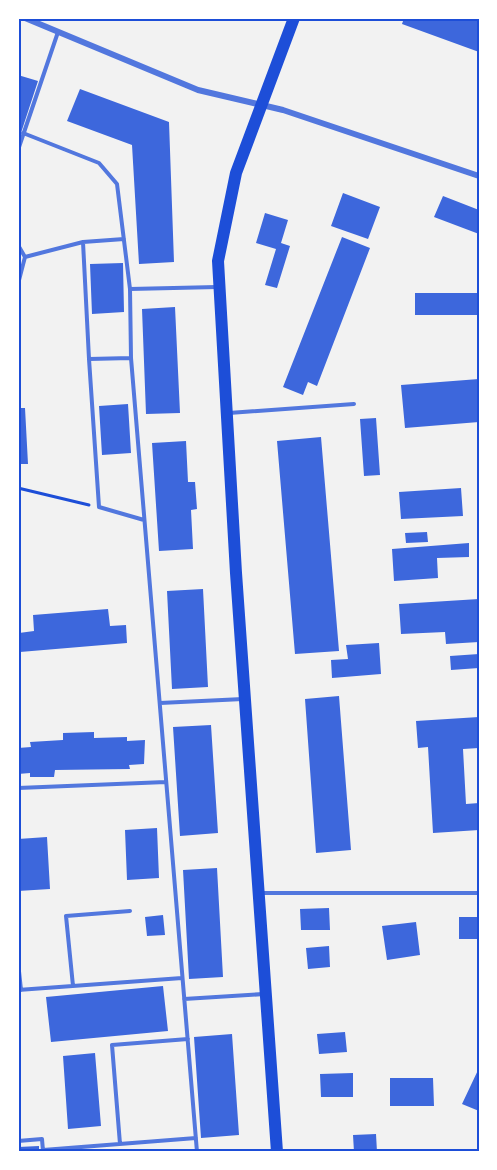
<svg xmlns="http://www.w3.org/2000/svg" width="497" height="1170" viewBox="0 0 497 1170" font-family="'Source Serif 4',serif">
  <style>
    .building { fill: #3d67dc }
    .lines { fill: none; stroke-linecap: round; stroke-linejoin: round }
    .path { stroke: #1d4ed8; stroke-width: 3 }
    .service { stroke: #5277de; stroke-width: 4 }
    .minor { stroke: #5277de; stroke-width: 6 }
    .secondary { stroke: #1d4ed8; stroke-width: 12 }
    .neatline { fill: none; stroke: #1d4ed8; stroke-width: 2 }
  </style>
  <rect width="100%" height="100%" fill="#f2f2f2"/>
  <path class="building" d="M404,18H479V52L402,24Z
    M18,75L38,81L19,139H18Z
    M80,89L169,122L174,262L139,264L132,145L67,121Z
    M343,193L380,207L368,239L331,226Z
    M443,196L479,210V234L434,217Z
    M265,213L288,220L281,243L290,246L277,288L265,285L276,249L256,243Z
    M342,237L370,248L317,386L308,382L303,395L283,387Z
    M123,263L124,312L92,314L90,264Z
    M415,293H479V315H415Z
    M175,307L180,413L146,414L142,309Z
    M479,379V422L405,428L401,385Z
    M128,404L131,453L102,455L99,406Z
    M18,408H25L28,464H18Z
    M376,418L380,475L364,476L360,419Z
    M321,437L339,651L295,654L277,441Z
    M186,441L188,482H195L197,509L191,510L193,549L159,551L152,443Z
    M461,488L463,516L401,519L399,492Z
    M427,532L428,542L406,543L405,533Z
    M469,543V557L437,558L438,578L394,581L392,549Z
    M203,589L208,687L172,689L167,591Z
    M479,599V642L446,644L445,632L401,634L399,604Z
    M108,609L110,626L126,625L127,643L20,652L19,633L34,631L33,615Z
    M379,643L381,674L332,678L331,660L348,659L346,645Z
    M479,654V668L451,670L450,656Z
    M339,696L351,850L316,853L305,699Z
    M479,717V748L463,749L466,804L479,803V830L433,833L428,747L418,748L416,721Z
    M211,725L218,833L180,836L173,727Z
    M94,732V738L127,737V741L145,740L144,764L129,765L130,769L55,770L54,777H30V773L18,774V748L31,747L30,742L63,740V733Z
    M157,828L159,878L127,880L125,830Z
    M47,837L50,889L18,891V839Z
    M217,868L223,977L189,979L183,870Z
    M329,908L330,930H301L300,909Z
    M163,915L165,935L147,936L145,917Z
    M459,917H479V939H459Z
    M416,922L420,955L387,960L382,926Z
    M329,946L330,967L308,969L306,948Z
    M163,986L168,1031L51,1042L46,997Z
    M345,1032L347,1052L319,1054L317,1034Z
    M232,1034L239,1135L201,1138L194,1037Z
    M95,1053L101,1126L68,1129L63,1056Z
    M479,1068V1111L462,1104Z
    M353,1073V1097H321L320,1074Z
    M390,1078H433L434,1106H390Z
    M376,1134L377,1152H354L353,1135Z
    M39,1146V1152H18V1147Z"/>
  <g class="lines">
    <path class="path" d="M18,488L89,505"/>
    <path class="service" d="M23,133L99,163L117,184L130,289L131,358L197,1152
      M18,150L58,32
      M83,242L89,359
      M18,245L25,257L18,284
      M25,257L83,242L124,239
      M130,289L217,287
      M131,358L89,359L99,507L144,520
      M229,413L354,404
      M160,703L243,699
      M18,788L166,782
      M260,893H479
      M18,962L21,990
      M73,986L66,916L130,911
      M18,990L182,978
      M184,999L264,994
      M18,1141L42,1139L43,1151
      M120,1144L112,1045L188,1039
      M43,1150L196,1138"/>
    <path class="minor" d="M25,18L198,90L283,110L479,176"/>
    <path class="secondary" d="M277,1152L236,573L218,261L236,173L294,18"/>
  </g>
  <rect width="497" height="1170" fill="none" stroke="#ffffff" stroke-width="39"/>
  <rect x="20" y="20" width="458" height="1130" class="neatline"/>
</svg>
